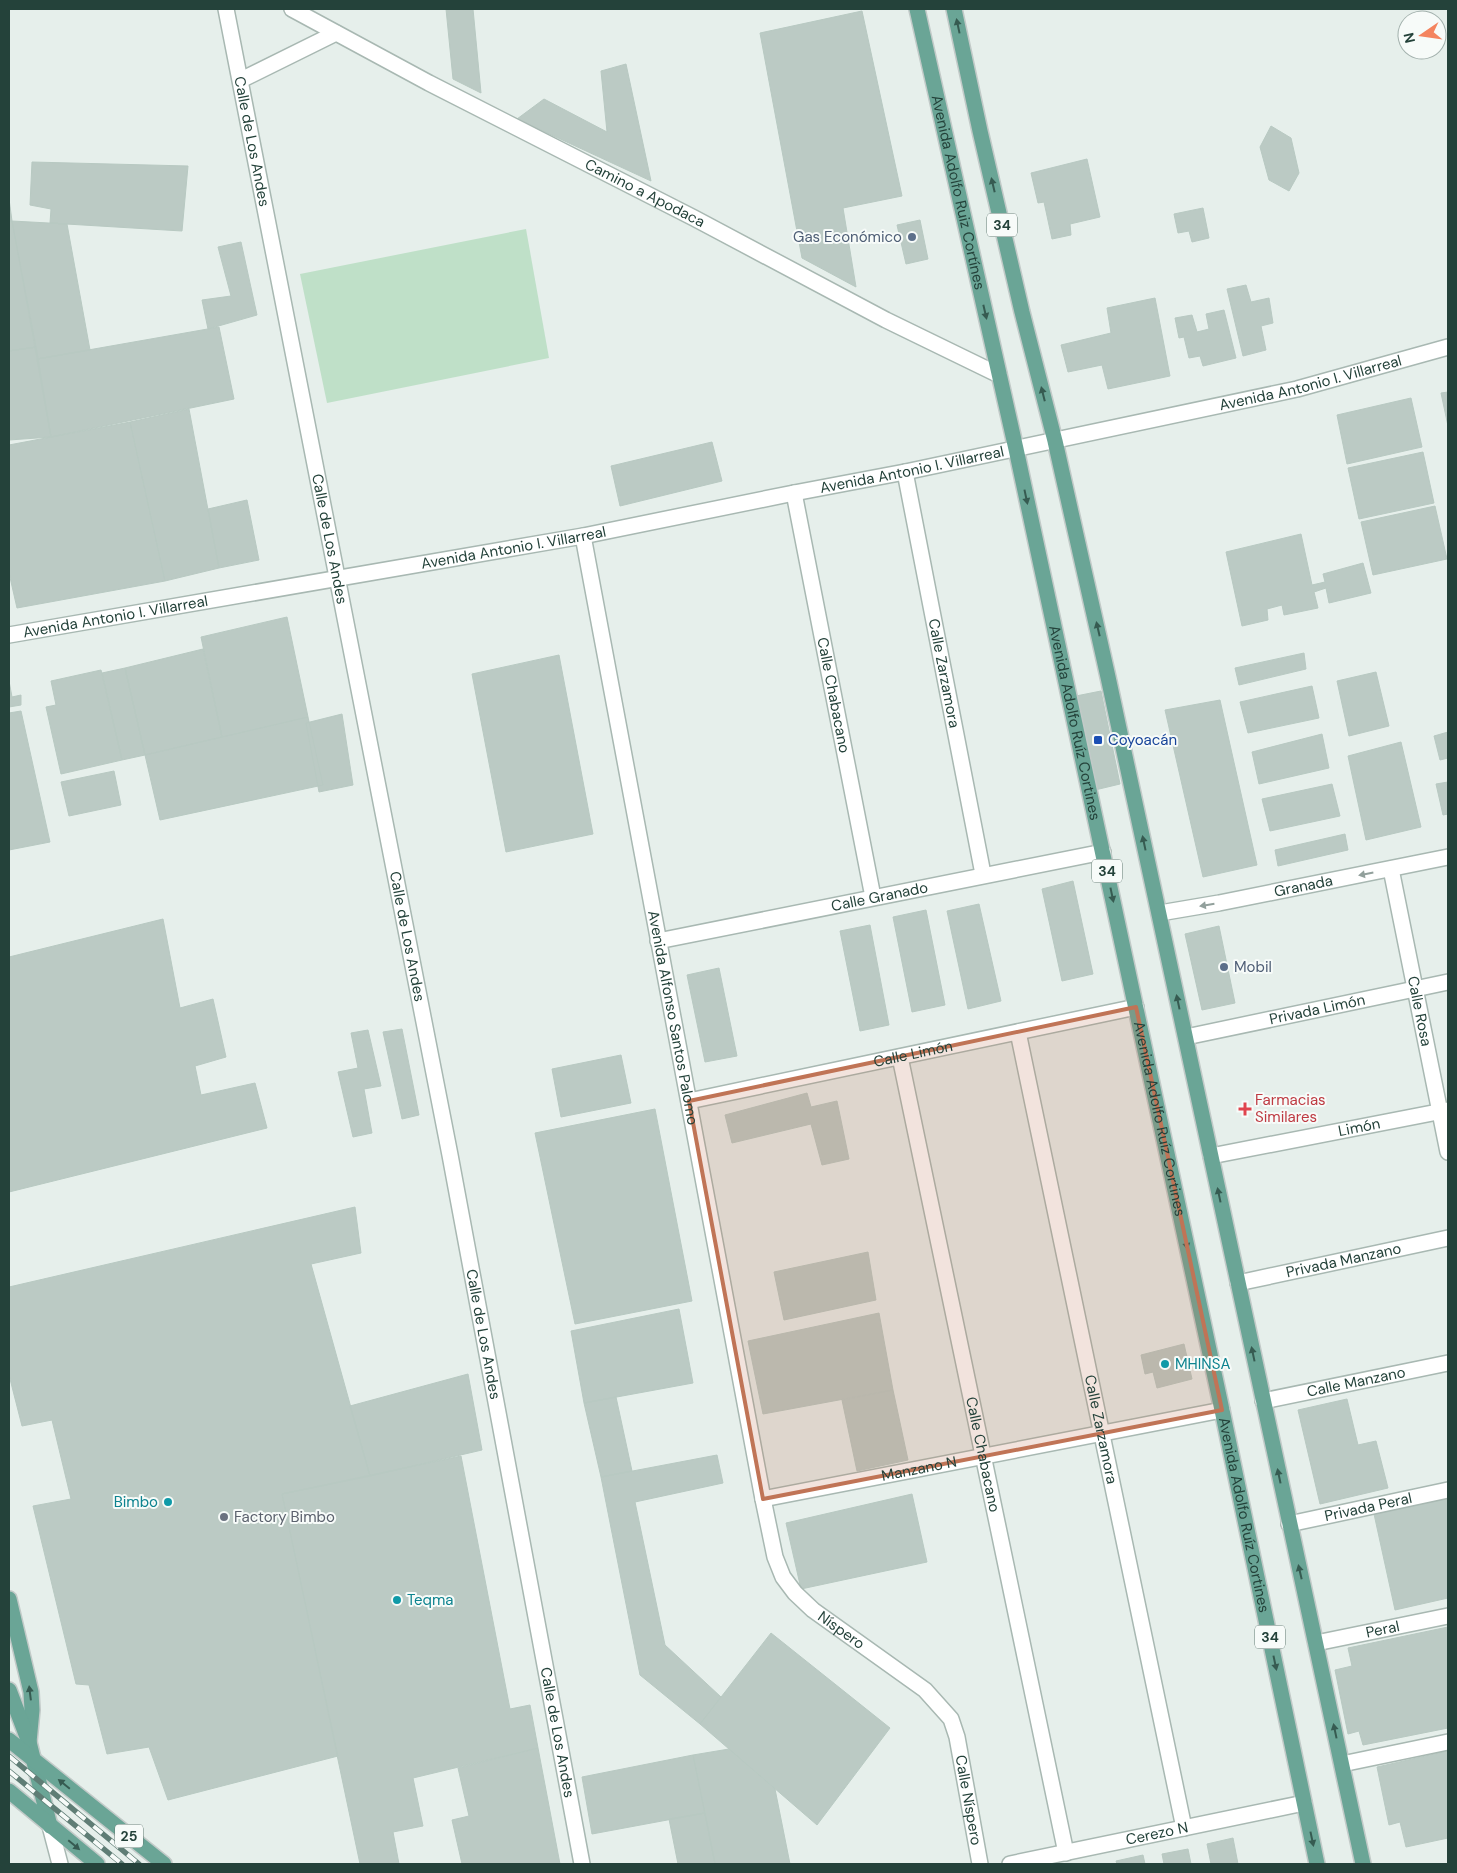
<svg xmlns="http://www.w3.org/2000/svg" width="1457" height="1873" viewBox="0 0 1457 1873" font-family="'DM Sans',sans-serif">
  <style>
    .green { fill: #bfe0c8 }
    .building { fill: #bbcac4; stroke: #b8c9c2 }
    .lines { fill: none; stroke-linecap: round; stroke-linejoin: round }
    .minor-casing { stroke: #a8b8b2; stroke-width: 18 }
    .major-casing { stroke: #c2cac8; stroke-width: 18 }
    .minor { stroke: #fff; stroke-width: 15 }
    .major { stroke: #6aa596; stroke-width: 15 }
    .rail-casing { stroke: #5f7d75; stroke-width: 5.5 }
    .rail { stroke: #f7fbf9; stroke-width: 4; stroke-dasharray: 11; stroke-linecap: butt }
    .oneway { fill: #365b51 }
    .oneway2 { fill: #92a09c }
    .marked { fill: #c07456; fill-opacity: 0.2; stroke: #c07456; stroke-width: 4; stroke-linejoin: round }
    .service-dot { fill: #5c6f8a; stroke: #f7fbf9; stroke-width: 2 }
    .transit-dot { fill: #1a4fb4; stroke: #f7fbf9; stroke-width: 2 }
    .health-dot { fill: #e0444e; stroke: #f7fbf9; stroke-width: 2 }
    .culture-dot { fill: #0f9aa8; stroke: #f7fbf9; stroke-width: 2 }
    .worship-dot { fill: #6b7280; stroke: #f7fbf9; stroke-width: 2 }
    .labels { text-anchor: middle; stroke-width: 4; stroke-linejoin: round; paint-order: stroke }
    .shield { fill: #f7fbf9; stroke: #637a73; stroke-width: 1 }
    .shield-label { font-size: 14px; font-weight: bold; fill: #24423a }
    .street-label { font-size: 15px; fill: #24423a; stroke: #f7fbf9 }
    .service-label { font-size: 15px; fill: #4e5e75; stroke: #f7fbf9; text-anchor: end }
    .transit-label { font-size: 15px; fill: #164399; stroke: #f7fbf9; text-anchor: start }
    .health-label { font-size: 15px; fill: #be3a42; stroke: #f7fbf9; text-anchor: start }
    .culture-label { font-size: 15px; fill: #0d838f; stroke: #f7fbf9; text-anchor: start }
    .worship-label { font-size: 15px; fill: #5b616d; stroke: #f7fbf9; text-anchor: start }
  </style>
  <rect width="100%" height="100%" fill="#e6efeb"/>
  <path class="green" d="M526,229L549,358L327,403L300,274Z"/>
  <path class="building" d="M446,9H473L481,93L453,79Z
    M862,11L902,196L843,208L856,287L802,258L760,33Z
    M626,64L651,181L517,119L544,99L607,132L601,71Z
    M1271,126L1291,138L1299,173L1289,191L1269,180L1260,147Z
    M1087,159L1100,217L1070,224L1071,235L1052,239L1044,202L1038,203L1031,173Z
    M32,162L188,166L182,231L50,223L51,209L30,205Z
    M9,199L12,221H9Z
    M1203,208L1209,238L1192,242L1189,231L1178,233L1174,214Z
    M920,220L928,259L906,264L897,225Z
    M9,221H12L36,347L9,351Z
    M12,221L67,224L90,350L37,359Z
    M241,242L257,315L208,329L202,300L231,296L218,247Z
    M1246,285L1251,302L1269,298L1273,323L1261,326L1266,350L1243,356L1227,289Z
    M1155,298L1170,376L1108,389L1102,365L1068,372L1061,345L1111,333L1107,308Z
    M1224,310L1236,358L1203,366L1200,356L1189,358L1184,337L1179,338L1175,318L1192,315L1197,332L1209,329L1206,314Z
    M219,327L234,399L51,437L37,359Z
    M36,347L51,437L9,440V351Z
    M1448,392V426L1441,393Z
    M1411,398L1422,447L1347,464L1337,415Z
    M189,409L219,568L165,581L130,422Z
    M130,422L165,581L17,608L9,573V445Z
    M712,442L722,481L620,506L611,466Z
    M1423,452L1434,503L1359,519L1348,468Z
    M247,500L259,560L219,568L208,509Z
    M1435,506L1447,559L1373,575L1361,522Z
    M1301,534L1312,585L1325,582L1323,574L1363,563L1371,593L1329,603L1326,588L1314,592L1318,608L1284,615L1282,605L1267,609L1268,620L1242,626L1226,552Z
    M287,617L308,717L222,737L201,637Z
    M203,649L222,737L145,755L125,668Z
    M1304,653L1306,669L1239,685L1235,668Z
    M559,655L593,834L506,852L472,674Z
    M125,668L145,755L122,760L102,673Z
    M101,670L122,760L61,774L46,707L56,705L51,681Z
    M1376,672L1389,726L1349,736L1337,681Z
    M9,681L12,697L21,695V705L9,707Z
    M1312,686L1319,718L1248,733L1240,702Z
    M1101,691L1120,784L1095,790L1076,696Z
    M1220,700L1257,865L1203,877L1165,710Z
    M21,711L50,842L9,850V713Z
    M342,714L353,785L319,792L306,723Z
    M308,717L323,785L160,820L145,755Z
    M1448,732V758L1440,760L1434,736Z
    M1322,734L1329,768L1259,784L1252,752Z
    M1401,742L1421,827L1366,840L1348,756Z
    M114,771L121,805L69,816L61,782Z
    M1448,782V814L1443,815L1436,784Z
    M1332,784L1340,816L1270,831L1262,799Z
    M1345,834L1348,850L1278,866L1275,850Z
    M1073,881L1093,974L1062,981L1042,889Z
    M979,904L1001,1001L968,1009L947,911Z
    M926,910L945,1005L912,1012L893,917Z
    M163,919L180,1008L213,999L226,1057L195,1066L201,1095L255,1083L267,1128L9,1192V957Z
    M870,925L889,1025L860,1031L840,931Z
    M1219,926L1235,1003L1202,1010L1185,934Z
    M719,968L737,1056L705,1062L687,975Z
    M402,1029L419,1115L402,1119L383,1032Z
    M368,1030L381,1086L364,1089L372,1133L353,1137L338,1072L358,1068L351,1033Z
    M621,1055L631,1103L561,1117L552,1069Z
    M807,1093L811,1107L837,1101L849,1159L822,1165L811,1124L732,1143L725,1115Z
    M655,1109L692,1301L575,1324L535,1133Z
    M355,1207L361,1253L311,1264L370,1476L282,1494L338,1756L168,1800L149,1747L107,1754L89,1685L76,1684L33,1506L71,1499L52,1420L22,1426L9,1375V1287Z
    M868,1252L876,1300L784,1320L774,1272Z
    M679,1309L693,1383L584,1403L571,1331Z
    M879,1313L893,1390L763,1414L748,1341Z
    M1184,1344L1192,1379L1157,1388L1153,1372L1145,1374L1141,1355Z
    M468,1374L482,1450L370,1476L350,1406Z
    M893,1390L908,1460L857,1471L842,1400Z
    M616,1397L632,1471L601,1477L584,1403Z
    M1347,1399L1358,1445L1376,1441L1388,1488L1320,1504L1298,1410Z
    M717,1455L723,1483L635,1502L665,1645L721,1697L700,1724L640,1675L601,1477Z
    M461,1456L510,1709L530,1705L538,1748L413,1778L423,1826L393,1832L399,1864H360L282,1494Z
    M912,1494L927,1562L801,1589L786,1523Z
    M1448,1497V1598L1395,1610L1374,1514Z
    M1448,1627V1728L1363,1745L1359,1731L1348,1734L1335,1670L1352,1666L1348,1648Z
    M771,1633L890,1728L817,1825L700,1724Z
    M538,1748L560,1864H462L452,1820L469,1816L458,1768Z
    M729,1749L775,1789L790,1864H715L693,1755Z
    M1448,1751V1830H1447L1448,1838L1406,1847L1400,1822L1389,1825L1377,1767Z
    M693,1755L705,1813L592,1834L582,1777Z
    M705,1813L715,1864H678L669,1819Z
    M1233,1838L1238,1864H1211L1207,1844Z
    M1188,1849L1191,1864H1164L1162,1854Z
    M1143,1855L1145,1864H1117L1116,1861Z"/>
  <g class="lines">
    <defs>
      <g id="minor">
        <path id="s1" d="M226,9L450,1155L582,1864"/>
        <path id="s2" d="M292,9L429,83L694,218L886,320L999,375"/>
        <path d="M241,80L336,33"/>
        <path id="s3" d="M905,472L983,874"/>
        <path id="s4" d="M794,493L873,897"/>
        <path id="s5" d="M583,536L763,1499L775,1557L783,1577L795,1593L813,1610L925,1690L951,1719L957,1737L980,1864"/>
        <path id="s6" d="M9,635L583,536L794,493L905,472L1297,389L1448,347"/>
        <path id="s7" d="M1391,869L1448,1152"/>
        <path id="s8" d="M1160,913L1219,903L1448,857"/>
        <path id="s9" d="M658,941L1103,852"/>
        <path id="s10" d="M1018,1032L1184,1828"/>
        <path id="s11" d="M1186,1037L1448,982"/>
        <path id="s12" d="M900,1057L1066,1853"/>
        <path id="s13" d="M689,1101L1136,1007"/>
        <path id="s14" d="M1211,1156L1448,1110"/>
        <path id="s15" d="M1238,1283L1448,1238"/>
        <path id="s16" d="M1263,1401L1448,1363"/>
        <path id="s17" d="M763,1499L1222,1410"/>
        <path id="s18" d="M1289,1524L1448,1490"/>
        <path id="s19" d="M1316,1643L1448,1616"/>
        <path d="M1342,1764L1448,1742"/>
        <path d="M50,1826L60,1864"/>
        <path id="s20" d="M1010,1864L1304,1803"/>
      </g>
      <g id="major">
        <path id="s21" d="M917,9L1016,449L1222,1410L1317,1864"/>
        <path d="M954,9L980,131L1022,312L1055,441L1108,677L1363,1864"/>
        <path d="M9,1599L31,1692L32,1710L29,1742"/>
        <path d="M9,1690L29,1742L50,1826"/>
        <path d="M9,1740L164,1864"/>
        <path d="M9,1791L97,1864"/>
      </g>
    </defs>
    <use href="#minor" class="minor-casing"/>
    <use href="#major" class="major-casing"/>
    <use href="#minor" class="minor"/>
    <use href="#major" class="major"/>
    <defs>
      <path id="rail" d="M9,1756L139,1864
        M9,1771L122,1864"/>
    </defs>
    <use href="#rail" class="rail-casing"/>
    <use href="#rail" class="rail"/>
  </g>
  <defs><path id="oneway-solid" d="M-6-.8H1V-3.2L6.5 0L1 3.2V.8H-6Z" transform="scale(1.25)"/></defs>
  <g class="oneway">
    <use href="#oneway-solid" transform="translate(958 26) rotate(-102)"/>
    <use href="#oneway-solid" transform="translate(993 185) rotate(-103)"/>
    <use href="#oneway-solid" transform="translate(985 312) rotate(77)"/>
    <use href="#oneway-solid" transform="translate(1043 394) rotate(-104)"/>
    <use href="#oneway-solid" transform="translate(1026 497) rotate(78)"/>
    <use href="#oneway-solid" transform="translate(1098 629) rotate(-103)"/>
    <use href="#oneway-solid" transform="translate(1144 843) rotate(-102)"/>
    <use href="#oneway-solid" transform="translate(1112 895) rotate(78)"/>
    <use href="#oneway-solid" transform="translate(1178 1002) rotate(-102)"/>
    <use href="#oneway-solid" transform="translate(1219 1195) rotate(-102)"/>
    <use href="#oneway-solid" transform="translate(1186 1242) rotate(78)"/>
    <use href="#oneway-solid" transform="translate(1253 1354) rotate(-102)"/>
    <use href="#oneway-solid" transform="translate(1279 1476) rotate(-102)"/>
    <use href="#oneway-solid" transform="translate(1300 1572) rotate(-103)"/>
    <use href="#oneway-solid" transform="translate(1275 1663) rotate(78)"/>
    <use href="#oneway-solid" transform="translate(30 1693) rotate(-97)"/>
    <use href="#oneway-solid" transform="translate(1335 1731) rotate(-102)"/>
    <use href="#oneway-solid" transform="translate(64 1784) rotate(-141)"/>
    <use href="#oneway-solid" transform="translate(1312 1839) rotate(78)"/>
    <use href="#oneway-solid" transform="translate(74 1845) rotate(40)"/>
  </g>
  <g class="oneway2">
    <use href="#oneway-solid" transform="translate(1366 874) rotate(169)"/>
    <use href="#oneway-solid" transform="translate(1207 905) rotate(171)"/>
  </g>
  <path class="marked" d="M1136,1007L1222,1410L763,1499L689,1101Z"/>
  <g class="service-dot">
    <circle cx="912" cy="237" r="5"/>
    <circle cx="1224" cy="967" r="5"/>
  </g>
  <rect class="transit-dot" x="1093" y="735" width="10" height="10" rx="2.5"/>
  <path class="health-dot" d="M1242.5 1101.5h5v5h5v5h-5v5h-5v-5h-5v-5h5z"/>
  <g class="culture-dot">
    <circle cx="1165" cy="1364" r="5"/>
    <circle cx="168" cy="1502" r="5"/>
    <circle cx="397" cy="1600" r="5"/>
  </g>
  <circle class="worship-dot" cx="224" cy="1517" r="5"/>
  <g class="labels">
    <g class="shield">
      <rect x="987" y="213.5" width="30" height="23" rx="4"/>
      <rect x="1092" y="859.5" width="30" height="23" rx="4"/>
      <rect x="1255" y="1625.5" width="30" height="23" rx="4"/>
      <rect x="115" y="1824.5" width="28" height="23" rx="4"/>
    </g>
    <g class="shield-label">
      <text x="1002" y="230">34</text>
      <text x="1107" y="876">34</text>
      <text x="1270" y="1642">34</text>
      <text x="129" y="1841">25</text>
    </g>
    <g class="street-label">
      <text dy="5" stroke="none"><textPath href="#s1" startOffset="135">Calle de Los Andes</textPath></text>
      <text dy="5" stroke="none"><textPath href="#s21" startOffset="188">Avenida Adolfo Ruiz Cortínes</textPath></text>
      <text dy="5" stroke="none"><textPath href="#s2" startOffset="398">Camino a Apodaca</textPath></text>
      <text dy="5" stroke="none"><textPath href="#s6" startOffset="1326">Avenida Antonio I. Villarreal</textPath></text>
      <text dy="5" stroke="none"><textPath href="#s6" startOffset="918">Avenida Antonio I. Villarreal</textPath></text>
      <text dy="5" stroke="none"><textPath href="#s1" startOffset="540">Calle de Los Andes</textPath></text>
      <text dy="5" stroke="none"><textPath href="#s6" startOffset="512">Avenida Antonio I. Villarreal</textPath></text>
      <text dy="5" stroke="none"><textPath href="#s6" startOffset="108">Avenida Antonio I. Villarreal</textPath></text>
      <text dy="5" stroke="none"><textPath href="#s3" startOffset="205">Calle Zarzamora</textPath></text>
      <text dy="5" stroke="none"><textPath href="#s4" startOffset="206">Calle Chabacano</textPath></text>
      <text dy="5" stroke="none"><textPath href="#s21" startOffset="731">Avenida Adolfo Ruíz Cortines</textPath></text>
      <text dy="5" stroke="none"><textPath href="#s8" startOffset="146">Granada</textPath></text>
      <text dy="5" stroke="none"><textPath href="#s9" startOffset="226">Calle Granado</textPath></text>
      <text dy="5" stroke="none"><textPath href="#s1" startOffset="945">Calle de Los Andes</textPath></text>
      <text dy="5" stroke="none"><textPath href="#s11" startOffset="134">Privada Limón</textPath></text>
      <text dy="5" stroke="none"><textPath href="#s7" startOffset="145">Calle Rosa</textPath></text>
      <text dy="5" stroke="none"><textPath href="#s5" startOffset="490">Avenida Alfonso Santos Palomo</textPath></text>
      <text dy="5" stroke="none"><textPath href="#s13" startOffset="229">Calle Limón</textPath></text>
      <text dy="5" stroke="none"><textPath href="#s21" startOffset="1136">Avenida Adolfo Ruíz Cortines</textPath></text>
      <text dy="5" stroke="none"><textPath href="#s14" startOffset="151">Limón</textPath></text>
      <text dy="5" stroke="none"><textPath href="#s15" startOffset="108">Privada Manzano</textPath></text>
      <text dy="5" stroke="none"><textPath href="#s1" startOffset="1350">Calle de Los Andes</textPath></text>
      <text dy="5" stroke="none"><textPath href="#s16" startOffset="95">Calle Manzano</textPath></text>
      <text dy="5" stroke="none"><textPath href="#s10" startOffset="406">Calle Zarzamora</textPath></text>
      <text dy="5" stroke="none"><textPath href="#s12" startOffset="406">Calle Chabacano</textPath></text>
      <text dy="5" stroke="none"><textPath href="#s17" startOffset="159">Manzano N</textPath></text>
      <text dy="5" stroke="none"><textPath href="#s18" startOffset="81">Privada Peral</textPath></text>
      <text dy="5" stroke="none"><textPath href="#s21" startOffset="1541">Avenida Adolfo Ruíz Cortines</textPath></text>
      <text dy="5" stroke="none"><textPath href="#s19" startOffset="68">Peral</textPath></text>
      <text dy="5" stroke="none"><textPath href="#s5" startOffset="1140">Níspero</textPath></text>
      <text dy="5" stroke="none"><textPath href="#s1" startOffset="1755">Calle de Los Andes</textPath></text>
      <text dy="5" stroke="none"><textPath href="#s5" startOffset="1365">Calle Níspero</textPath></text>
      <text dy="5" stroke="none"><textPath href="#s20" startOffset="150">Cerezo N</textPath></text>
    </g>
    <g class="service-label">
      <text x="902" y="242">Gas Económico</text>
      <text x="1234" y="972" text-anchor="start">Mobil</text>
    </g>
    <g class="transit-label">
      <text x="1108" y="745">Coyoacán</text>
    </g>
    <g class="health-label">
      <text x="1255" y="1105">Farmacias<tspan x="1255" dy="17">Similares</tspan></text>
    </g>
    <g class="culture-label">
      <text x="1175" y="1369">MHINSA</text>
      <text x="158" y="1507" text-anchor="end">Bimbo</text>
      <text x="407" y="1605">Teqma</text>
    </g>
    <g class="worship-label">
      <text x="234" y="1522">Factory Bimbo</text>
    </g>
  </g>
  <rect width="1457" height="1873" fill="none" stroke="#24423a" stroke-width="20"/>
  <g transform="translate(1422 35) rotate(257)"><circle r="24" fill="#f7fbf9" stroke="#a3b1ad"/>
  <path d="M0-4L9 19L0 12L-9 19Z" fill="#f4845f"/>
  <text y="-8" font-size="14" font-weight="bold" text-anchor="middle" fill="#24423a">N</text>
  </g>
</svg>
